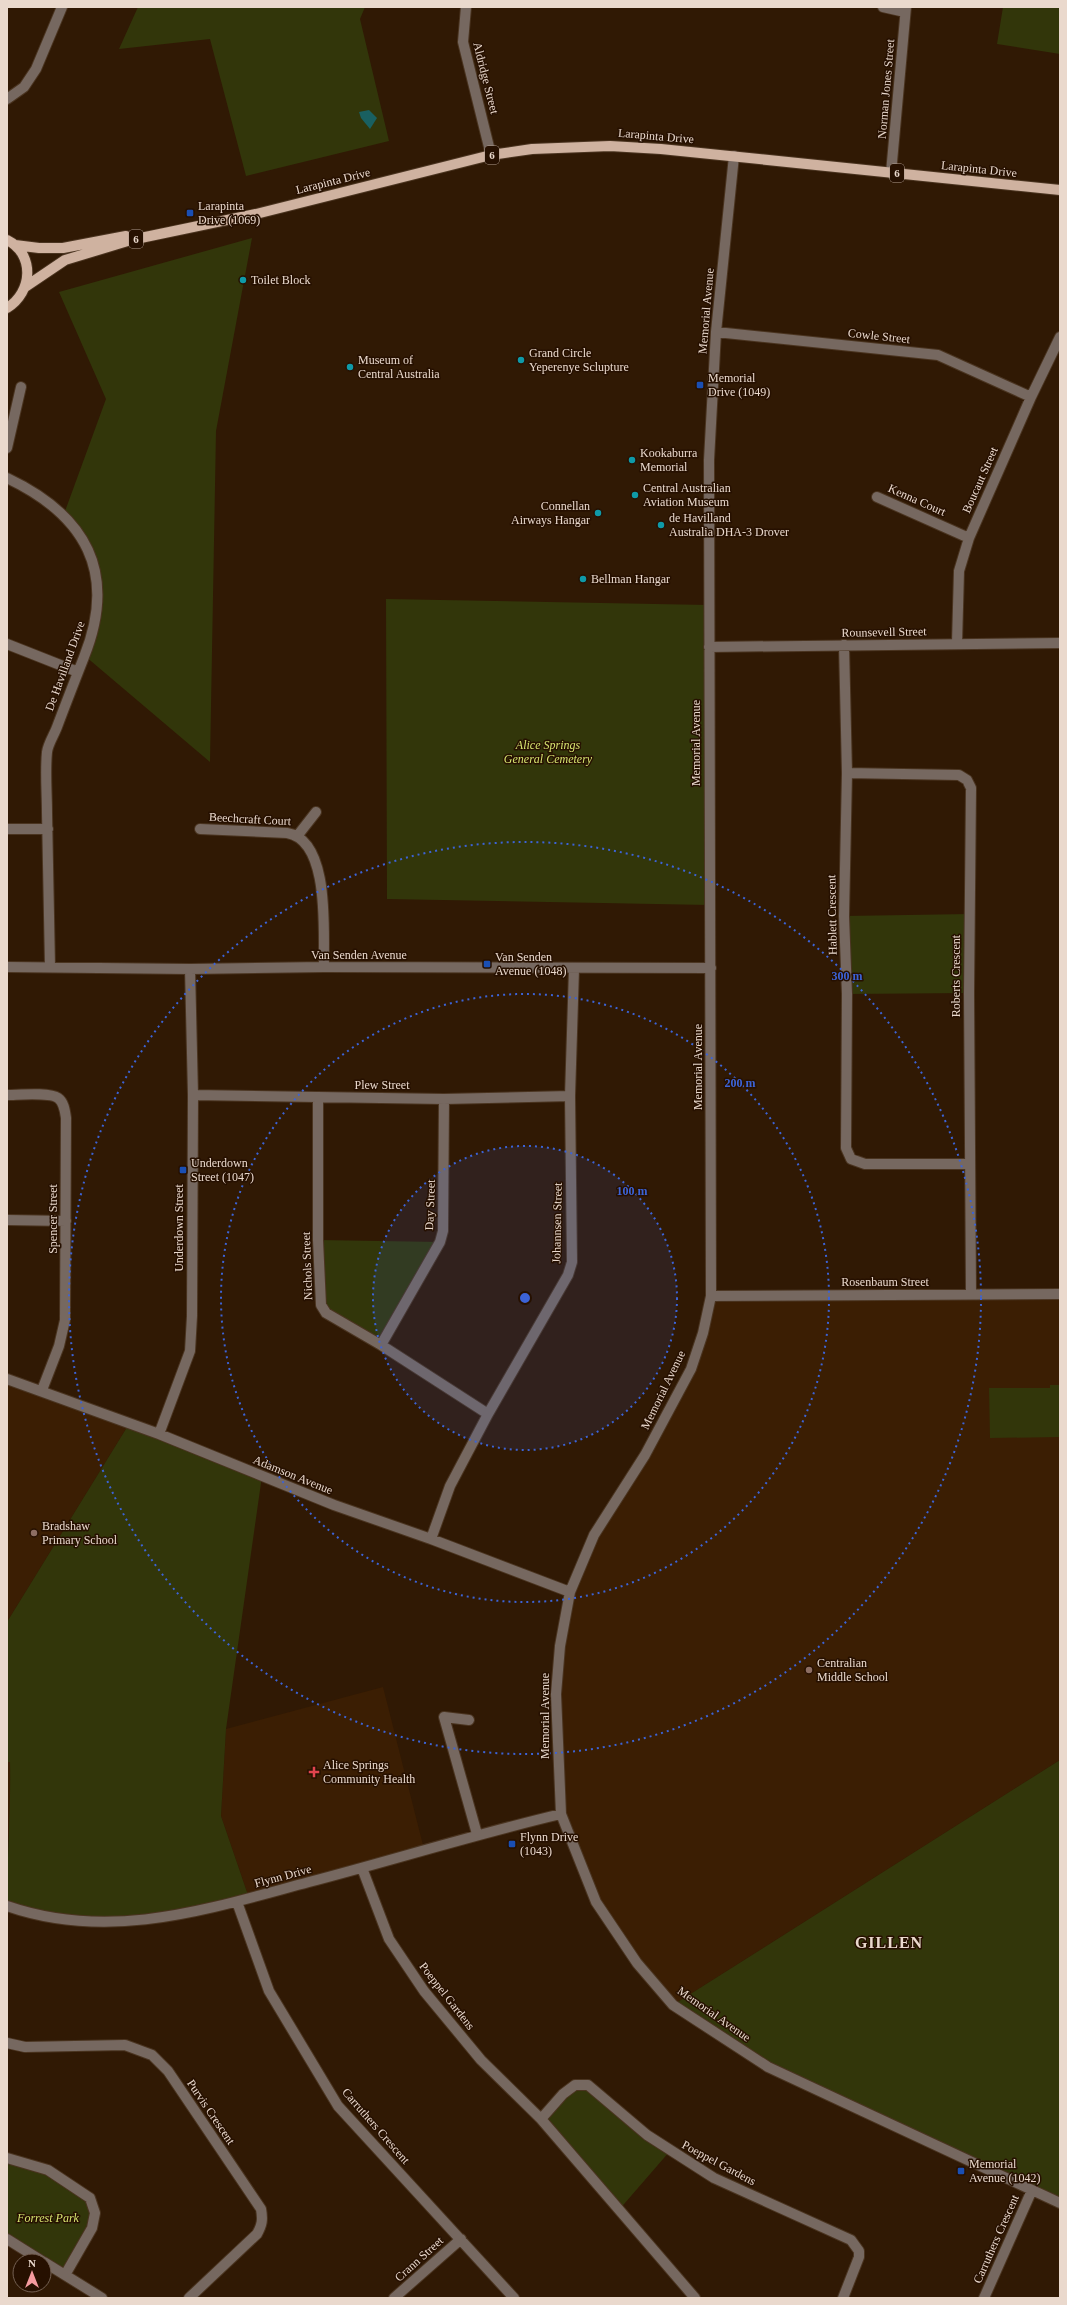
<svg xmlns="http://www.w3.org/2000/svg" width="1067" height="2305" viewBox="0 0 1067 2305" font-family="'Times New Roman',serif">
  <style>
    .built { fill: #3b1e03 }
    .green { fill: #32360a }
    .water { fill: #196061 }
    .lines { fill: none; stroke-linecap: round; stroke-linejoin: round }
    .minor-casing { stroke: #4a3420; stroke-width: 12 }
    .major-casing { stroke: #4a3420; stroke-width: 12 }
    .minor { stroke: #766860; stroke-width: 10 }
    .major { stroke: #cfb2a0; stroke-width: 10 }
    .ring { fill: none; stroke: #3c63d6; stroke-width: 2; stroke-dasharray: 2 4 }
    .transit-dot { fill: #1a4fb4; stroke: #261000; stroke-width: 1.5 }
    .culture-dot { fill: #0f9aa8; stroke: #261000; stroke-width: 1.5 }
    .education-dot { fill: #8d6e63; stroke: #261000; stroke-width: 1.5 }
    .health-dot { fill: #e0444e; stroke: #261000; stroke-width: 1.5 }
    .labels { text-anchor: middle; stroke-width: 3; stroke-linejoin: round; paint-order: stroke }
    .shield { fill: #261000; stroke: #af9d90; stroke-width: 1 }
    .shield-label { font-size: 11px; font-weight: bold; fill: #ead9cd }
    .street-label { font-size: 12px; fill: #ead9cd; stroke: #261000 }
    .poi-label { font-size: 12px; fill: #ead9cd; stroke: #261000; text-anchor: start }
    .park-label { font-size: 12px; font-style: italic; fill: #d6e46f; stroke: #261000 }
    .district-label { font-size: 16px; font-weight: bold; letter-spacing: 1px; fill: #ead9cd; stroke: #261000 }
    .centre { fill: #3c63d6; stroke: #261000; stroke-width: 2 }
    .ring-label { font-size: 12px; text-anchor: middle; font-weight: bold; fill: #3c63d6; stroke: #261000; stroke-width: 3; stroke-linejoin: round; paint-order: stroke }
  </style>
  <rect width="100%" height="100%" fill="#301904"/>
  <path class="built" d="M1060,1294V1760L673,2005L596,1902L561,1814L556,1694L570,1592L594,1535L691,1369L711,1296Z
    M7,1379L129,1424L7,1622Z
    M383,1687L424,1849L249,1898L221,1816L226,1729Z
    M7,1762H10L11,1817L7,1850Z"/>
  <path class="green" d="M138,7H365L360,19L389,141L246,176L210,39L119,49Z
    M1003,7H1060V54L997,44Z
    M252,238L216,431L210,762L85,656L94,625L95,575L64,514L106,399L59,292Z
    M386,599L709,605V905L387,899Z
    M970,914L969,993L847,994L844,916Z
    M318,1240L440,1242L381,1345L326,1313Z
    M1050,1385H1060V1437L990,1438L989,1388H1050Z
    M129,1424L262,1476L226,1729L221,1816L249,1898L102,1923L7,1906C7,1858 11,1811 10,1762H7V1622Z
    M1060,1760V2203L768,2067L673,2005Z
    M588,2085L670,2151L618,2211L541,2119L563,2094Z
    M7,2158L48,2170L90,2198L95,2213L65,2275L7,2239Z"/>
  <path class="water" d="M369,110L377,118L370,129L361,118L359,112Z"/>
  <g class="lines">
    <defs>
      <path id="minor" d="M466,7L463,42L491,155
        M883,7L905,12
        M7,99L24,87L36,69L62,7
        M734,156L716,332L709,460L711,1296L703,1333L691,1369L645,1455L594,1535L570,1592L560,1646L556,1694L561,1814L596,1902L637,1963L673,2005L768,2067L1060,2203
        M891,173L906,7
        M716,332L938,355L1031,397
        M7,448L21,387
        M7,478C85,515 118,572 84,657C75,680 66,703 57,727C54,735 48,744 47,752C45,772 47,793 47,813C48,864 49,916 50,967
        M877,497L969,538
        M957,643L959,571L969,538L1031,397L1060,337
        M7,644L78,672
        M844,645L847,773L844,916L847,994L846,1148L851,1159L865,1164H970
        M709,647L1060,643
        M847,773L959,775L967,780L971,788L969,993L971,1295
        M7,829H48
        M200,829L287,833C331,840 323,934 324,967
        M298,835L316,812
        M7,967L190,969L324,967L711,968
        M7,1095C18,1095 49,1092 58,1098C64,1102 65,1111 66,1118L65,1320L59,1346L42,1390
        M193,1095L444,1099L570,1096
        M318,1098V1240L321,1305L326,1313L381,1345L488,1414
        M7,1220L66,1221
        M711,1296L1060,1294
        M381,1345L440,1242L443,1231L444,1099
        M7,1379L159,1434L334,1505L431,1539L570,1592
        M159,1434L190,1351L192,1316L193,1095L190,969
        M431,1539L450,1486L488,1414L568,1275L572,1262L570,1096L574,969
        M469,1720L444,1717L477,1834
        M362,1868L389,1939L424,1991L481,2060L541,2119L695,2298
        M237,1902L269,1991L338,2106L514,2298
        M7,1906C111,1942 208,1909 309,1882C393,1860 476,1834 561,1814
        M7,2043L25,2047L125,2045L152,2055L168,2071L261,2209C263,2220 262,2225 257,2234L189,2298
        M541,2119L563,2094L575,2085H588L647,2135L714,2178L851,2240L859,2251V2257L843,2298
        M7,2158L48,2170L90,2198L95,2213L92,2228L65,2275
        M7,2239L42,2261
        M44,2262L102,2298
        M394,2298L461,2239
        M984,2298L1032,2190"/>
      <path id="major" d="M7,240C35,254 33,292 7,308
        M15,245L39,248H63L126,236
        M25,287L65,260L131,240L256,214L491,155L532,149L610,146L661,149L1060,190"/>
    </defs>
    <use href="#minor" class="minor-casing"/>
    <use href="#major" class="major-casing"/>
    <use href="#minor" class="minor"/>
    <use href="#major" class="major"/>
  </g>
  <circle cx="525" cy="1298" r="152" fill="#3c63d6" fill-opacity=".12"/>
  <g class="ring">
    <circle cx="525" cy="1298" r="152"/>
    <circle cx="525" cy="1298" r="304"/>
    <circle cx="525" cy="1298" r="456"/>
  </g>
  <g class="transit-dot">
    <rect x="186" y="209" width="8" height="8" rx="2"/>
    <rect x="696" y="381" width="8" height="8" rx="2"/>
    <rect x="483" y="960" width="8" height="8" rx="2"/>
    <rect x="179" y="1166" width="8" height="8" rx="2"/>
    <rect x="508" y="1840" width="8" height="8" rx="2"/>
    <rect x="957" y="2167" width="8" height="8" rx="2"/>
  </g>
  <g class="culture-dot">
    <circle cx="243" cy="280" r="4"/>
    <circle cx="521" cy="360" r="4"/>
    <circle cx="350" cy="367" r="4"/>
    <circle cx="632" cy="460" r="4"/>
    <circle cx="635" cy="495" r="4"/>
    <circle cx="598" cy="513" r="4"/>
    <circle cx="661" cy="525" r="4"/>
    <circle cx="583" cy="579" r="4"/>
  </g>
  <g class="education-dot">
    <circle cx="34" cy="1533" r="4"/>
    <circle cx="809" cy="1670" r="4"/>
  </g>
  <path class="health-dot" d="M312 1766h4v4h4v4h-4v4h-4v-4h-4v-4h4z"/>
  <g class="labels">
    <g class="shield">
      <rect x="485" y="146" width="14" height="18" rx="3"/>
      <rect x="890" y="164" width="14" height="18" rx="3"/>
      <rect x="129" y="230" width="14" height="18" rx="3"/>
    </g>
    <g class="shield-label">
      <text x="492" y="159">6</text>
      <text x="897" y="177">6</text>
      <text x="136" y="243">6</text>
    </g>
    <g class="street-label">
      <text transform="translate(486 78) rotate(76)" y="4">Aldridge Street</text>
      <text transform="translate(886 89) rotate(-85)" y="4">Norman Jones Street</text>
      <text transform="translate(656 136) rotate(5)" y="4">Larapinta Drive</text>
      <text transform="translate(979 169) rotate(6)" y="4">Larapinta Drive</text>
      <text transform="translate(333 181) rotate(-14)" y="4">Larapinta Drive</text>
      <text transform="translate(706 311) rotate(-85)" y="4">Memorial Avenue</text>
      <text transform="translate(879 336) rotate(6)" y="4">Cowle Street</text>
      <text transform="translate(980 480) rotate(-66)" y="4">Boucaut Street</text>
      <text transform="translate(917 500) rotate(24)" y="4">Kenna Court</text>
      <text transform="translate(884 632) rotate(-1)" y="4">Rounsevell Street</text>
      <text transform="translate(65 666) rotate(-70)" y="4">De Havilland Drive</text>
      <text transform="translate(696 743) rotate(-90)" y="4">Memorial Avenue</text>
      <text transform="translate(250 819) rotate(3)" y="4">Beechcraft Court</text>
      <text transform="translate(832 915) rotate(-91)" y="4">Hablett Crescent</text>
      <text x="359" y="959">Van Senden Avenue</text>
      <text transform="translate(956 976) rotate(-90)" y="4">Roberts Crescent</text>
      <text transform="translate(698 1067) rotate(-90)" y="4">Memorial Avenue</text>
      <text x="382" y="1089">Plew Street</text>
      <text transform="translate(430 1205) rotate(-88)" y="4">Day Street</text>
      <text transform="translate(53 1219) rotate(-90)" y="4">Spencer Street</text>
      <text transform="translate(557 1223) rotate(-89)" y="4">Johannsen Street</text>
      <text transform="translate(179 1228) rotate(-90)" y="4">Underdown Street</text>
      <text transform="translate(307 1266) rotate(-92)" y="4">Nichols Street</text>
      <text x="885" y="1286">Rosenbaum Street</text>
      <text transform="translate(663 1390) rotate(-64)" y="4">Memorial Avenue</text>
      <text transform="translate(293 1475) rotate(22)" y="4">Adamson Avenue</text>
      <text transform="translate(545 1716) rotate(-90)" y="4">Memorial Avenue</text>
      <text transform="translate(283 1876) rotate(-15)" y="4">Flynn Drive</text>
      <text transform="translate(447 1996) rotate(52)" y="4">Poeppel Gardens</text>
      <text transform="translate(714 2014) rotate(35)" y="4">Memorial Avenue</text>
      <text transform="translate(211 2112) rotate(56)" y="4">Purvis Crescent</text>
      <text transform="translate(376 2126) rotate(49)" y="4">Carruthers Crescent</text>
      <text transform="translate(719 2163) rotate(28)" y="4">Poeppel Gardens</text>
      <text transform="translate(996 2239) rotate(-66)" y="4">Carruthers Crescent</text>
      <text transform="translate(419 2259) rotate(-42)" y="4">Crann Street</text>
    </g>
    <g class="poi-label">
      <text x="198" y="210">Larapinta<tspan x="198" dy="14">Drive (1069)</tspan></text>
      <text x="251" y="284">Toilet Block</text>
      <text x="529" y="357">Grand Circle<tspan x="529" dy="14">Yeperenye Sclupture</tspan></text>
      <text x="358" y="364">Museum of<tspan x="358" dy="14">Central Australia</tspan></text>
      <text x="708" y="382">Memorial<tspan x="708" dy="14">Drive (1049)</tspan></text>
      <text x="640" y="457">Kookaburra<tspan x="640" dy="14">Memorial</tspan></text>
      <text x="643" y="492">Central Australian<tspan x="643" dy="14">Aviation Museum</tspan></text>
      <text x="590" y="510" text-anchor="end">Connellan<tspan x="590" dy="14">Airways Hangar</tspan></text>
      <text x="669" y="522">de Havilland<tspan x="669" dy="14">Australia DHA-3 Drover</tspan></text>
      <text x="591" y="583">Bellman Hangar</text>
      <text x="495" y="961">Van Senden<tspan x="495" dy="14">Avenue (1048)</tspan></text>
      <text x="191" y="1167">Underdown<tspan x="191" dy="14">Street (1047)</tspan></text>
      <text x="42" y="1530">Bradshaw<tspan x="42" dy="14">Primary School</tspan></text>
      <text x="817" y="1667">Centralian<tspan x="817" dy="14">Middle School</tspan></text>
      <text x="323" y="1769">Alice Springs<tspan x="323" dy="14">Community Health</tspan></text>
      <text x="520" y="1841">Flynn Drive<tspan x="520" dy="14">(1043)</tspan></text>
      <text x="969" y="2168">Memorial<tspan x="969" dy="14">Avenue (1042)</tspan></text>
    </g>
    <g class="park-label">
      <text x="548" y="749">Alice Springs<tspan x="548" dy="14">General Cemetery</tspan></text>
      <text x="48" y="2222">Forrest Park</text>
    </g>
    <g class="district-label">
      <text x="889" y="1948">GILLEN</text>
    </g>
  </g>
  <circle cx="525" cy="1298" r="6" class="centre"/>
  <g class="ring-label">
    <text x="847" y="980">300 m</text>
    <text x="740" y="1087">200 m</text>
    <text x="632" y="1195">100 m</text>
  </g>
  <rect width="1067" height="2305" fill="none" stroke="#ead9cd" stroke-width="16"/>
  <g transform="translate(32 2273)"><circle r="19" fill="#261000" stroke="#746052"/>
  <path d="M0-3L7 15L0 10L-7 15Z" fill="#f49b9f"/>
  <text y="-6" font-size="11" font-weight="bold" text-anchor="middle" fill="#ead9cd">N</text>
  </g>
</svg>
